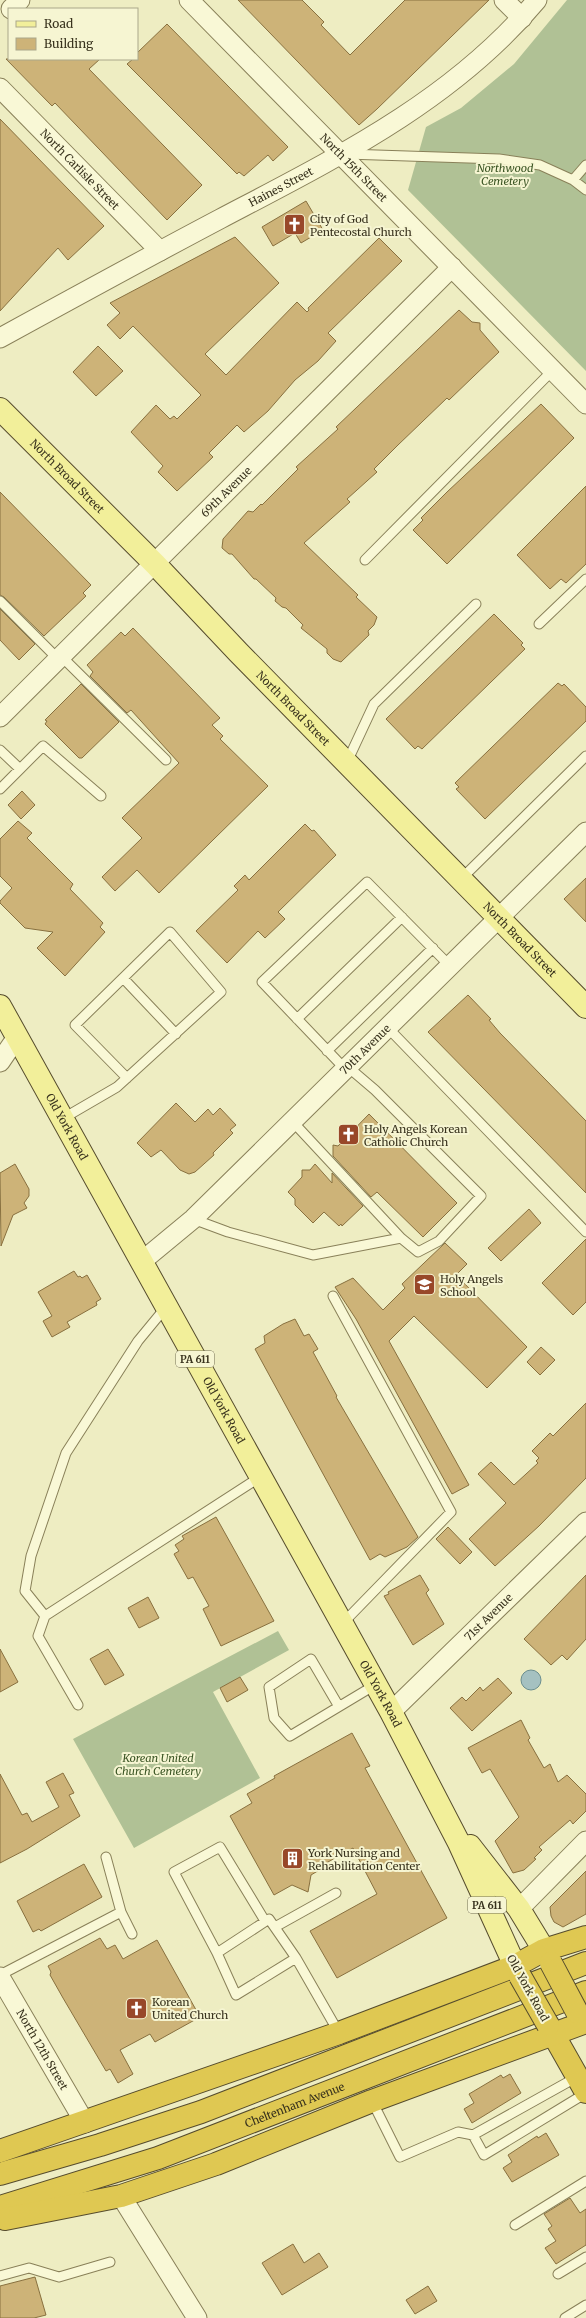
<svg xmlns="http://www.w3.org/2000/svg" width="586" height="2318" viewBox="0 0 586 2318" font-family="Merriweather,serif">
  <style>
    .cemetery { fill: #b0c195 }
    .water { fill: #a5c1c1; stroke: #6b8e8f }
    .building { fill: #cdb378; stroke: #88703f }
    .lines { fill: none; stroke-linecap: round; stroke-linejoin: round }
    .lane-casing { stroke: #898059; stroke-width: 11 }
    .street-casing { stroke: #898059; stroke-width: 21 }
    .primary-casing { stroke: #564c2d; stroke-width: 24 }
    .highway-casing { stroke: #564c2d; stroke-width: 24 }
    .lane { stroke: #f9f8d6; stroke-width: 9 }
    .street { stroke: #f9f8d6; stroke-width: 19 }
    .primary { stroke: #f2ef9a; stroke-width: 22 }
    .highway { stroke: #dfc852; stroke-width: 22 }
    .highway-bridge-casing { stroke: #564c2d; stroke-width: 24; stroke-linecap: butt }
    .highway-bridge { stroke: #dfc852; stroke-width: 22 }
    .labels { text-anchor: middle; stroke-width: 4; stroke-linejoin: round; paint-order: stroke }
    .shield { fill: #f6f5d2; stroke: #716c53; stroke-width: 1 }
    .shield-label { font-size: 10px; font-weight: bold; fill: #38321d }
    .street-label { font-size: 11px; fill: #38321d; stroke: #f6f5d2 }
    .park-label { font-size: 11px; font-style: italic; fill: #3b5524; stroke: #f6f5d2 }
    .poi-label { font-size: 11px; fill: #38321d; stroke: #f6f5d2; text-anchor: start }
  </style>
  <rect width="100%" height="100%" fill="#eeedc2"/>
  <path class="cemetery" d="M567,0H586V371L408,190L426,127L461,108L514,64Z
    M278,1631L289,1650L213,1692L260,1778L134,1848L73,1739Z"/>
  <path class="water" d="M521 1680a10 10 0 1 1 20 0a10 10 0 1 1-20 0Z"/>
  <path class="building" d="M238,0H302L324,22L321,25L350,55L405,0H489L377,109L359,125Z
    M167,24L288,147L273,161L268,155L244,176L239,172L237,174L127,64L133,59H137V53Z
    M6,59H100L89,69L202,185L167,220L55,103L52,106Z
    M0,119L104,226L68,260L58,248L0,311Z
    M306,201L323,230L301,243L295,233L273,246L262,227Z
    M235,237L279,283L205,354L226,375L297,302L307,312L309,310L308,308L379,238L402,261L328,333L336,341L318,361L295,380L268,411L244,432L237,425L209,453L213,457L177,491L158,472L163,466L131,432L156,405L170,419L174,416L177,419L201,395L133,326L120,339L107,325L120,313L110,303Z
    M459,310L472,322L480,323V330L499,352L449,400L447,398L398,445L374,469L377,472L347,499L350,502L304,543L358,595L356,597L377,617L374,625L368,631L369,635L341,662L333,659L327,653V649L301,628L303,625L286,608L282,607L275,601L276,598L256,579H254L232,554H229L222,548L223,539L248,511L253,512L261,504L262,505L298,469L296,467L338,429L336,427Z
    M98,346L123,371L96,396L73,372Z
    M541,404L574,438L447,564L413,530L423,520L421,518L447,492Z
    M586,486V564L566,583L561,579L550,589L517,555Z
    M0,492L91,585L83,593L86,596L44,636L4,597L0,595Z
    M0,609L35,644L19,660L0,640Z
    M494,614L523,643L521,645L525,649L422,749L418,746L415,749L386,719Z
    M133,628L220,718L212,725L223,736L220,739L268,786L159,893L137,870L115,891L102,877L142,838L122,818L179,763L131,710L127,713L90,676L93,672L87,665L121,632L125,636Z
    M558,683L562,686L564,684L586,707V721L485,819L456,789L459,787L455,783Z
    M81,684L119,722L82,758H79L45,724L47,721L45,720Z
    M22,791L35,805L21,819L8,805Z
    M18,821L32,833L27,838L73,884L70,889L103,923L100,927L105,932L65,976L37,948L53,932L25,928L0,903V901L12,888L0,876V839Z
    M305,824L312,831L314,830L336,855L278,912L285,919L265,938L258,931L227,963L196,931L238,890L234,886L245,875L249,880Z
    M586,878V922L564,899Z
    M468,995L491,1019L489,1020L500,1033L586,1121V1193L428,1032Z
    M176,1103L195,1122L208,1109L213,1115L220,1108L236,1125L230,1130L233,1133L213,1153L214,1155L195,1172L189,1174L180,1170L161,1150L151,1157L137,1143Z
    M369,1114L457,1203L423,1237L377,1192L371,1197L333,1156V1145L338,1146Z
    M15,1164L29,1189V1196L24,1203L27,1208L13,1215L1,1246L0,1173Z
    M315,1164L332,1183V1173L363,1206L342,1226L341,1224L339,1226L324,1212L313,1223L295,1205V1199L288,1192L302,1177V1170H310Z
    M529,1209L541,1223L501,1261L488,1248Z
    M586,1239V1302L573,1315L542,1283Z
    M445,1243L467,1264L456,1275L527,1347L487,1388L414,1316L389,1341L469,1485L452,1494L356,1319L335,1287L353,1278L383,1310L405,1288L402,1284Z
    M74,1271L78,1277L80,1276L82,1278L87,1275L101,1299L96,1302L97,1305L67,1322L70,1327L52,1337L43,1321L52,1316L38,1292Z
    M295,1319L304,1336L309,1334L318,1349L313,1352L337,1396L336,1397L418,1537L407,1547L385,1557L380,1554L370,1560L255,1349L265,1343L264,1336L283,1324Z
    M541,1347L555,1360L540,1375L527,1362Z
    M586,1403V1478L539,1526L495,1566L469,1539L506,1503L478,1474L491,1462L514,1485L538,1463L536,1461L539,1458L532,1451L550,1433L553,1436Z
    M216,1517L274,1621L221,1646L203,1609L209,1606L193,1577L188,1579L174,1554L179,1551L175,1545L184,1539L182,1536Z
    M448,1527L472,1552L460,1564L436,1539Z
    M420,1575L429,1590L426,1593L444,1624L413,1645L384,1596L389,1594L388,1592Z
    M586,1575V1639L567,1660L562,1655L551,1665L524,1639Z
    M148,1597L159,1618L139,1628L128,1608Z
    M0,1649L18,1682L0,1692Z
    M108,1649L124,1675L105,1685L90,1659Z
    M240,1677L248,1690L227,1702L220,1688Z
    M498,1678L512,1693L472,1731L450,1708L462,1697L466,1701L480,1687L483,1691Z
    M521,1720L530,1738L528,1740L544,1768L550,1764L558,1782L567,1775L586,1794V1811L573,1824L570,1820L539,1847L542,1850L534,1858L536,1859L524,1870L513,1873L495,1841L519,1817L490,1769L482,1773L468,1748Z
    M352,1733L370,1766L365,1768L447,1918L337,1978L310,1931L377,1894L353,1848L319,1867L321,1869L311,1875L308,1892L292,1885L274,1895L230,1816L252,1803L247,1794L275,1778L274,1776Z
    M63,1773L74,1793L69,1795L80,1816L27,1849L0,1863V1774L22,1815L27,1813L32,1822L59,1807L46,1782Z
    M84,1864L102,1897L41,1931L39,1929L33,1932L17,1901Z
    M586,1871V1914L563,1927L554,1922L551,1916L550,1907Z
    M100,1938L107,1949L115,1945L123,1959L157,1940L200,2017L155,2042L150,2034L120,2050L133,2074L118,2083L110,2069L106,2071L63,1998L50,1975L51,1972L48,1966Z
    M510,2074L521,2093L472,2123L464,2109L474,2103L469,2094L501,2075L503,2078Z
    M546,2133L559,2155L512,2182L503,2168L512,2162L508,2155L537,2136L538,2138Z
    M570,2198L580,2213L586,2209V2245L556,2264L545,2248L556,2241L548,2229L552,2226L544,2214Z
    M293,2244L304,2263L319,2253L328,2267L282,2295L262,2263Z
    M35,2277L46,2315L34,2318H0V2286Z
    M428,2286L437,2301L415,2314L406,2300Z"/>
  <g class="lines">
    <defs>
      <path id="lane" d="M346,154L499,159L540,165L573,180L586,190
        M573,180L586,165
        M365,560L553,370
        M0,601L58,659
        M539,624L586,579
        M61,656L166,760
        M0,750L20,769L0,789
        M347,762L374,704L476,604
        M20,769L43,746L101,796
        M461,879L586,756
        M123,978L176,1034
        M297,1019L402,917
        M388,1028L586,1232
        M327,1051L433,948
        M346,1070L262,982L367,882L450,966
        M62,1119L117,1087L221,992L170,932L75,1025L127,1078
        M293,1122L401,1238
        M193,1219L228,1232L313,1255L401,1238L418,1252L439,1241L481,1196L375,1090L348,1067
        M333,1296L451,1512L343,1623
        M166,1307L138,1341L66,1453L31,1556L25,1591L45,1616L260,1477
        M45,1616L38,1636L78,1705
        M338,1705L311,1659L269,1687L274,1718L290,1736L375,1685
        M106,1857L121,1912
        M275,1927L336,1893
        M217,1953L174,1872L220,1847L265,1921
        M296,1958L269,1919L217,1953L236,1995L296,1958L339,2033
        M0,1975L121,1912L132,1934
        M372,2101L400,2157L458,2132L473,2135L577,2077
        M473,2135L484,2155L586,2093
        M515,2225L586,2181
        M558,2274L586,2257
        M0,2276L29,2268L59,2277L110,2262
        M565,2318L586,2305"/>
      <g id="street">
        <path id="s1" d="M189,0L586,404"/>
        <path d="M504,0L522,18"/>
        <path d="M11,9L20,0"/>
        <path id="s2" d="M0,88L160,251"/>
        <path id="s3" d="M0,338C73,298 146,258 220,219C334,159 453,101 537,0"/>
        <path id="s4" d="M0,717L452,267"/>
        <path d="M0,1062L17,1037"/>
        <path id="s5" d="M141,1262L193,1219L586,832"/>
        <path id="s6" d="M391,1712L586,1522"/>
        <path d="M519,1909L586,1841"/>
        <path id="s7" d="M0,1977L85,2123"/>
        <path d="M121,2196L197,2318"/>
      </g>
      <g id="primary">
        <path id="s8" d="M0,409L155,564L238,652L586,1007"/>
        <path id="s9" d="M0,1006L391,1712L459,1843L515,1966"/>
        <path d="M470,1846L519,1909L544,1950"/>
      </g>
      <g id="highway">
        <path d="M548,2025L586,2092"/>
        <path d="M0,2151L339,2033L515,1966L544,1950L586,1937"/>
        <path d="M0,2174L100,2145L201,2112L586,1963"/>
        <path id="s10" d="M0,2207L158,2158L586,1992"/>
        <path d="M5,2219L121,2196L216,2164L372,2101L586,2022"/>
      </g>
    </defs>
    <use href="#lane" class="lane-casing"/>
    <use href="#street" class="street-casing"/>
    <use href="#primary" class="primary-casing"/>
    <use href="#highway" class="highway-casing"/>
    <use href="#lane" class="lane"/>
    <use href="#street" class="street"/>
    <use href="#primary" class="primary"/>
    <use href="#highway" class="highway"/>
    <defs>
      <path id="highway-bridge" d="M551,1963L577,2012
        M520,1976L548,2025"/>
    </defs>
    <use href="#highway-bridge" class="highway-bridge-casing"/>
    <use href="#highway-bridge" class="highway-bridge"/>
  </g>
  <defs>
    <symbol id="church-square" viewBox="-11 -11 22 22"><rect x="-9" y="-9" width="18" height="18" rx="4" fill="#984729" stroke="#f6f5d2"/><path d="M-1.2-6h2.4v3.5h3.3v2.4h-3.3V6h-2.4V-.1h-3.3v-2.4h3.3Z" fill="#fff"/></symbol>
    <symbol id="school-square" viewBox="-11 -11 22 22"><rect x="-9" y="-9" width="18" height="18" rx="4" fill="#984729" stroke="#f6f5d2"/><path d="M0-5L7-2L0 1L-7-2ZM-4 1L0 2.5L4 1V4Q0 6-4 4Z" fill="#fff"/></symbol>
    <symbol id="building-square" viewBox="-11 -11 22 22"><rect x="-9" y="-9" width="18" height="18" rx="4" fill="#984729" stroke="#f6f5d2"/><path d="M-4-6H4V6H1V3H-1V6H-4ZM-2.5-4.3h1.7v1.8h-1.7ZM.8-4.3h1.7v1.8H.8ZM-2.5-1h1.7V.8h-1.7ZM.8-1h1.7V.8H.8Z" fill="#fff"/></symbol>
  </defs>
  <g fill-rule="evenodd">
    <use href="#church-square" x="282" y="212" width="25" height="25"/>
    <use href="#church-square" x="336" y="1122" width="25" height="25"/>
    <use href="#school-square" x="412" y="1272" width="25" height="25"/>
    <use href="#building-square" x="280" y="1846" width="25" height="25"/>
    <use href="#church-square" x="124" y="1996" width="25" height="25"/>
  </g>
  <g class="labels">
    <g class="shield">
      <rect x="176" y="1351" width="38" height="16" rx="3"/>
      <rect x="468" y="1897" width="38" height="16" rx="3"/>
    </g>
    <g class="shield-label">
      <text x="195" y="1363">PA 611</text>
      <text x="487" y="1909">PA 611</text>
    </g>
    <g class="street-label">
      <text dy="4" stroke="none"><textPath href="#s1" startOffset="235">North 15th Street</textPath></text>
      <text dy="4" stroke="none"><textPath href="#s2" startOffset="114">North Carlisle Street</textPath></text>
      <text dy="4" stroke="none"><textPath href="#s3" startOffset="319">Haines Street</textPath></text>
      <text dy="4" stroke="none"><textPath href="#s8" startOffset="95">North Broad Street</textPath></text>
      <text dy="4" stroke="none"><textPath href="#s4" startOffset="319">69th Avenue</textPath></text>
      <text dy="4" stroke="none"><textPath href="#s8" startOffset="419">North Broad Street</textPath></text>
      <text dy="4" stroke="none"><textPath href="#s8" startOffset="743">North Broad Street</textPath></text>
      <text dy="4" stroke="none"><textPath href="#s5" startOffset="309">70th Avenue</textPath></text>
      <text dy="4" stroke="none"><textPath href="#s9" startOffset="138">Old York Road</textPath></text>
      <text dy="4" stroke="none"><textPath href="#s9" startOffset="462">Old York Road</textPath></text>
      <text dy="4" stroke="none"><textPath href="#s6" startOffset="136">71st Avenue</textPath></text>
      <text dy="4" stroke="none"><textPath href="#s9" startOffset="786">Old York Road</textPath></text>
      <text transform="translate(528 1988) rotate(61)" y="4">Old York Road</text>
      <text dy="4" stroke="none"><textPath href="#s7" startOffset="84">North 12th Street</textPath></text>
      <text dy="4" stroke="none"><textPath href="#s10" startOffset="312">Cheltenham Avenue</textPath></text>
    </g>
    <g class="park-label">
      <text x="505" y="172">Northwood<tspan x="505" dy="13">Cemetery</tspan></text>
      <text x="158" y="1762">Korean United<tspan x="158" dy="13">Church Cemetery</tspan></text>
    </g>
    <g class="poi-label">
      <text x="310" y="223">City of God<tspan x="310" dy="13">Pentecostal Church</tspan></text>
      <text x="364" y="1133">Holy Angels Korean<tspan x="364" dy="13">Catholic Church</tspan></text>
      <text x="440" y="1283">Holy Angels<tspan x="440" dy="13">School</tspan></text>
      <text x="308" y="1857">York Nursing and<tspan x="308" dy="13">Rehabilitation Center</tspan></text>
      <text x="152" y="2006">Korean<tspan x="152" dy="13">United Church</tspan></text>
    </g>
  </g>
  <rect x="8" y="8" width="130" height="52" fill="#f6f5d2" stroke="#aaa78a"/>
  <rect x="16" y="21" width="20" height="6" fill="#f2ef9a" stroke="#aaa78a"/>
  <text x="44" y="28" font-size="12" fill="#38321d">Road</text>
  <rect x="16" y="38" width="20" height="12" fill="#cdb378" stroke="#aaa78a"/>
  <text x="44" y="48" font-size="12" fill="#38321d">Building</text>
</svg>
